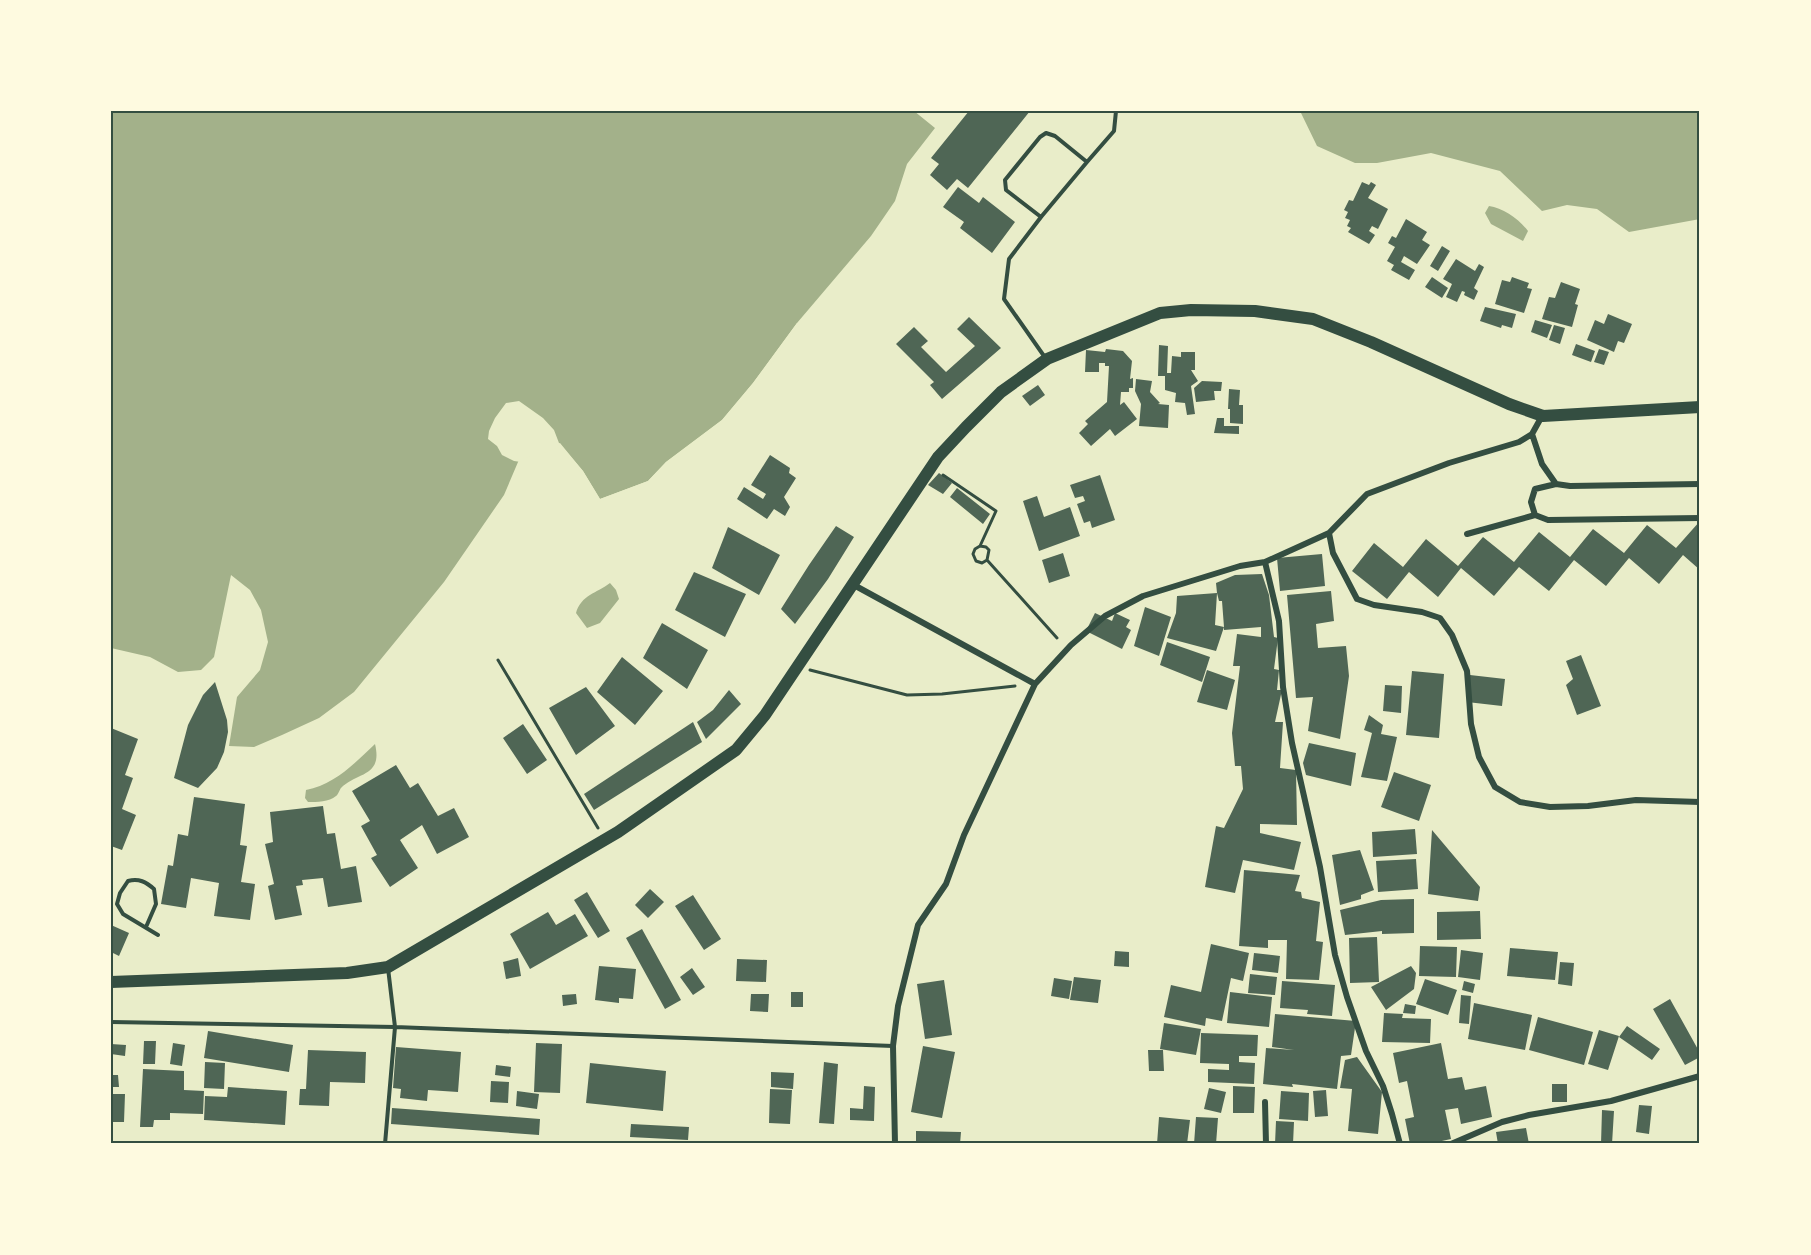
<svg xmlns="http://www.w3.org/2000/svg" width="1811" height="1255" viewBox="0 0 1811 1255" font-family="'Archivo Narrow',sans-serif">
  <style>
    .water { fill: #a3b18a }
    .pier { fill: #e9edc9 }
    .building { fill: #4f6655 }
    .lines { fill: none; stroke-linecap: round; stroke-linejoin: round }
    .path { stroke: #344e41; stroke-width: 3 }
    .service { stroke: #344e41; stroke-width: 4 }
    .minor { stroke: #344e41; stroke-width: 6 }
    .secondary { stroke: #344e41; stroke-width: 12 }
    .neatline { fill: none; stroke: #344e41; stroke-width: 2 }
  </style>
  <rect width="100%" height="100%" fill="#e9edc9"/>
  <path class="water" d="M111,111H914L935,128L907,164L895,201L871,236L797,323L753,383L722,420L666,462L648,481L600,499L583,471L560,443L521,455L504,495L444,582L354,692L319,718L282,735L254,747L229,746L237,697L260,670L268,642L261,610L250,590L231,575L214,657L201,670L178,672L150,657L111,648Z
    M1299,111H1700V219L1629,232L1597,209L1567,205L1542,211L1500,171L1431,153L1377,163H1355L1317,146L1301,113Z
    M1489,206C1503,208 1519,219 1528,231L1523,241L1491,224L1485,213Z
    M610,583L616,590L619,599L600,623L587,628L576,613C581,595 597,593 610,583Z
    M375,744C383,777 357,772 341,788C340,789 338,795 336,796C329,802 317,802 308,802L305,798L306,790C334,785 355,763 375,744Z"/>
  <path class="pier" d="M797,323L799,325L756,385L724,422L668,464L649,483L601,502L597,501L581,473L559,447L539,455L523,458L521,462L514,461L502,455L497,446L488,439L489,431L495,418L506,403L519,401L543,418L554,430L559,443L583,471L600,499L648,481L666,462L722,420L753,383Z"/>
  <path class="building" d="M969,111H1030L968,188L957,179L947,190L930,175L939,164L931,158Z
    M1362,182L1369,185L1371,182L1376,185L1368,198L1388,209L1378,229L1372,226L1369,231L1375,235L1369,244L1348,232L1351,228L1347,226L1350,220L1345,218L1348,212L1344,210L1349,200L1353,201Z
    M958,187L979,203L983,197L1015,222L992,253L960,228L964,222L943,207Z
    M1406,219L1427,232L1422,240L1430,245L1417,264L1404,256L1401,262L1415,270L1409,280L1391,270L1394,265L1387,261L1395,247L1388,243L1392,236L1396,238Z
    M1442,246L1450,251L1438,271L1430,266Z
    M1456,259L1475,271L1479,264L1484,267L1474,288L1478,291L1474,300L1464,295L1465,292L1462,291L1457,302L1446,297L1452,284L1443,279Z
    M1432,277L1448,288L1442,298L1425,287Z
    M1512,277L1529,283L1527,288L1532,289L1524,313L1495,304L1502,280L1510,282Z
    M1561,282L1580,289L1575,304L1578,305L1572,327L1542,319L1549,297L1555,298Z
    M1485,307L1516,314L1512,328L1502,325L1501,328L1480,321Z
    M1608,314L1632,324L1624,343L1618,341L1614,352L1587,340L1595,320L1604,324Z
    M969,317L1001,348L942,399L930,385L934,382L896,344L914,327L928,341L921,347L946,372L975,346L957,329Z
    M1535,320L1552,325L1547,338L1531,332Z
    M1554,325L1565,328L1560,344L1549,340Z
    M1576,344L1595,351L1591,362L1572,355Z
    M1159,345L1168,346L1167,373H1171L1172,356L1181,357V352H1195V370H1191L1198,381L1191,386L1195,414L1187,415L1185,403L1175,402L1176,393L1165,390V376H1158Z
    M1106,349L1123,351L1132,361L1130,379L1133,378V388H1129V392H1121L1120,405L1124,402L1137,419L1115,436L1110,429L1091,446L1079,433L1088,424L1085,421L1107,402L1109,366H1105V363H1099V372H1085L1086,350L1105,352Z
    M1599,349L1609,352L1604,365L1594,362Z
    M1136,379L1152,381L1150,392L1160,403L1158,404L1169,405L1168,428L1139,426L1141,404L1135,391Z
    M1202,381L1222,382L1221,391H1214L1215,400L1196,402L1194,388Z
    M1038,385L1045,395L1030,406L1022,396Z
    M1229,389L1240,390L1239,405H1243V424L1230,423V409H1228Z
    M1217,418H1224V426H1239V434L1214,433Z
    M770,455L790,468L789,473L796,478L784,497L790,507L785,516L774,509L767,519L737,499L744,487L763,499L766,494L751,485Z
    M939,473L952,483L943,494L928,485Z
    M1100,475L1115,520L1092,528L1090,521L1084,523L1077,504L1085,501L1083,496L1075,498L1070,485Z
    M957,488L990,514L983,524L950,497Z
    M1037,496L1044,517L1070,507L1080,536L1039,551L1023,501Z
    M1700,521V570L1683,555L1659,584L1629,558L1606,586L1574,560L1549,591L1519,567L1494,596L1461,568L1438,597L1409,572L1387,599L1352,571L1374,543L1403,567L1426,539L1458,566L1483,537L1514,562L1539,532L1570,557L1593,529L1624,553L1647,525L1676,548Z
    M836,526L854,537L828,579L795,624L781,609L809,565Z
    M728,527L780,555L759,595L712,568Z
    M1063,553L1070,576L1049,583L1042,560Z
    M1322,554L1325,586L1280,591L1277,558Z
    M694,572L746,594L725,637L675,610Z
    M1262,574L1269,595L1274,637L1278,638L1274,669L1279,670L1277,690H1282L1275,722H1283L1280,768L1296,770L1297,825L1260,824V833L1301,842L1294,870L1243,860L1235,893L1205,887L1216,826L1224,828L1243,789L1241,766H1235L1232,733L1240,666H1233L1237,634L1261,637V627L1224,630V627L1222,601H1219L1217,593L1215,625L1224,627L1216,651L1167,638L1176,613L1177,596L1217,593L1216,583L1235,575Z
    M1331,591L1334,621L1316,624L1318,648L1346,646L1349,676L1340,739L1308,731L1313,697L1296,698L1287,595Z
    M1145,607L1171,617L1159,656L1134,646Z
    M1095,613L1112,621L1115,613L1130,620L1126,627L1131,630L1122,649L1086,631Z
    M662,623L708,650L687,689L643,658Z
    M1167,642L1210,657L1202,682L1160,665Z
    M1581,655L1601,706L1577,715L1566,685L1573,679L1566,661Z
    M622,657L663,691L635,725L597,692Z
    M1207,670L1235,680L1227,710L1197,702Z
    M1412,671L1444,674L1439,738L1406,735Z
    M1470,675L1505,679L1502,706L1467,702Z
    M215,682L227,720L228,732L224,752L217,768L198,788L174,778L188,725L203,695Z
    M1385,685L1402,686L1401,713L1383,711Z
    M586,687L615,726L576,755L549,708Z
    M729,690L741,704L706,739L697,722L713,710Z
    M1369,715L1383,725L1381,734L1397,737L1387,781L1361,777L1372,733L1364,730Z
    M693,722L702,742L594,810L584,794Z
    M523,724L547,760L527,774L503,738Z
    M111,728L138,739L125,775L133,778L122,809L136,815L122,850L111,846Z
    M1309,743L1356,753L1351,786L1306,775L1303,763Z
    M396,765L410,788L418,783L438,816L454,808L469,837L437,854L422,825L400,840L418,868L390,887L371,858L377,855L361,826L370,821L352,791Z
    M1394,772L1431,785L1419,821L1381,807Z
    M194,797L245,804L240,845L247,846L241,882L255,884L250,920L214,916L219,883L191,878L186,908L161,904L168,865L173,866L178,834L188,836Z
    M323,806L327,834L335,833L341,869L356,866L362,902L328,907L323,878L302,880L303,885L296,886L302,915L275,920L268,886L274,884L265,844L273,842L270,812Z
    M1415,829L1417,854L1373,857L1372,832Z
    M1432,830L1480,887L1478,901L1428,894Z
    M1360,850L1374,890L1361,895V899L1340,905L1332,855Z
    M1416,859L1418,889L1378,892L1376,861Z
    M1244,870L1300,875L1295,891L1301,892L1302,898L1320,902L1316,941L1323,942L1319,980L1286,979L1287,940H1268V948L1239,946Z
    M650,889L664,902L648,918L635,905Z
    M587,892L610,931L598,938L574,900Z
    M693,895L721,939L704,950L675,906Z
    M1414,899V933L1382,934V931L1345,935L1340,910L1381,900Z
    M1480,911L1481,939L1437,940V912Z
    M548,912L556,925L575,914L588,936L530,969L510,934Z
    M111,925L129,933L119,956L111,952Z
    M642,929L681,1000L665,1009L626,938Z
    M1377,937L1379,982L1350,983L1349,938Z
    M1211,944L1249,953L1243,981L1231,978L1222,1021L1206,1018L1205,1026L1164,1017L1171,985L1201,992Z
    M1420,946L1457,947L1456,977L1419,976Z
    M1510,948L1558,952L1555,980L1507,976Z
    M1461,950L1483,953L1480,980L1458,977Z
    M1115,951L1129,952V967L1114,966Z
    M1254,953L1280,956L1278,973L1252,970Z
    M518,958L521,976L506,979L503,962Z
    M737,959L767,960L766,982L736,981Z
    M1560,962L1574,963L1572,986L1558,984Z
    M599,966L636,969L633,999L619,998V1003L595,1000Z
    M1411,966L1416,973L1414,989L1386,1010L1371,987Z
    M692,968L705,987L693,995L680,977Z
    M1250,974L1277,977L1275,995L1248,993Z
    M1074,977L1101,980L1098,1003L1070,1000Z
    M1054,978L1072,981L1069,999L1051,996Z
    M1425,979L1457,990L1448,1015L1416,1004Z
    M944,980L952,1035L925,1039L917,984Z
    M1282,981L1335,985L1332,1016L1307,1014L1308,1010L1280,1008Z
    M1464,981L1475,984L1473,993L1462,990Z
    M791,992H803V1007H791Z
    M1230,992L1272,997L1269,1027L1227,1023Z
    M576,994L577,1004L563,1006L562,995Z
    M751,994H769L768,1012L750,1011Z
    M1461,995L1471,996L1469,1024L1459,1023Z
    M1670,999L1700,1053V1057L1685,1065L1653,1009Z
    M1474,1003L1532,1015L1525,1050L1468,1039Z
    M1405,1004L1416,1006L1415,1014L1403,1013Z
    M1384,1013L1403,1014L1402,1018L1431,1019L1430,1043L1382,1042Z
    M1275,1014L1356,1021L1351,1055L1341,1056L1337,1089L1292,1084L1293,1087L1263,1084L1266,1048L1294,1050L1272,1047Z
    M1538,1017L1593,1032L1584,1065L1529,1050Z
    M1164,1023L1201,1029L1196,1055L1160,1049Z
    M1627,1026L1660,1049L1652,1060L1619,1037Z
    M1599,1030L1619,1036L1608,1070L1588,1064Z
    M208,1031L293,1045L289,1072L204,1058Z
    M1201,1033L1258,1035L1257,1056H1239V1062L1255,1063L1254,1084L1208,1082V1069L1229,1070V1064L1200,1063Z
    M144,1041H156L155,1064H143Z
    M173,1043L185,1045L182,1066L170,1064Z
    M536,1043L562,1044L560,1093L534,1092Z
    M1441,1043L1448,1079L1462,1077L1465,1090L1486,1086L1492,1117L1461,1124L1458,1108L1445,1110L1451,1139L1428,1144H1410L1405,1119L1414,1117L1407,1081L1399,1083L1393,1053Z
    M111,1044L126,1045L125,1056L111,1054Z
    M923,1046L955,1052L942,1118L911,1112Z
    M396,1047L461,1052L458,1092L428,1090L427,1101L400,1098L401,1089L393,1088Z
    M308,1050L366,1052L365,1083L330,1082L329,1106L299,1105L300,1089H306Z
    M1148,1050H1163L1164,1071H1149Z
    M1357,1057L1382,1092L1378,1134L1348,1131L1352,1089L1340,1088L1345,1060Z
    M205,1062L225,1063L224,1089L204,1088Z
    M824,1062L838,1064L834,1124L819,1123Z
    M590,1063L666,1071L663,1111L586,1103Z
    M496,1065L511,1067L510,1077L495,1075Z
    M143,1069L184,1071V1090L204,1091L203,1114L170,1113V1120H154L153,1127H140Z
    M771,1072L794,1073L793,1089L771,1087Z
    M111,1075H118L119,1087H111Z
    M491,1081L509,1082L508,1103L490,1102Z
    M1552,1084H1567V1102H1552Z
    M864,1086L875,1087L874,1121L850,1120V1108L863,1109Z
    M1233,1086L1255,1087L1254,1113H1233Z
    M228,1087L287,1091L285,1125L204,1120L205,1096L227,1097Z
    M1209,1088L1226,1092L1221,1113L1204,1109Z
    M770,1089L792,1090L790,1124L769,1123Z
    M1326,1090L1328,1116L1315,1117L1313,1091Z
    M517,1091L539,1094L537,1109L516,1106Z
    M1281,1091L1309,1093L1308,1121L1279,1119Z
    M111,1094H125L124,1122H111Z
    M1639,1105L1652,1106L1649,1134L1636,1132Z
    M392,1108L540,1119L539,1135L391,1124Z
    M1602,1110L1614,1111L1612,1144H1601Z
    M1159,1117L1190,1120L1187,1144H1157Z
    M1196,1117L1218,1118L1216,1144H1194Z
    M1276,1121L1294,1122L1293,1144H1275Z
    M631,1124L689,1127L688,1140L630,1137Z
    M1526,1128L1529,1144H1498L1496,1132Z
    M916,1131L961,1132L960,1144H916Z"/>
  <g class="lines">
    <path class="path" d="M943,475L996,511L980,546L975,549L973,554L976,561L982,563L987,560L989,550L986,547L980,546
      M987,560L1057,638
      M498,660L598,828
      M810,670L907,695L942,694L1015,686"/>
    <path class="service" d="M1046,133L1055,136L1087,162L1041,217L1006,190L1005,180L1040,137Z
      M1087,162L1114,131L1116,111
      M1041,217L1009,259L1004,299L1044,356
      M146,927L156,904L154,889C146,882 139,878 128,881L120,893L117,904L123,914L158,935
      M111,1022L395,1027L388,968
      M385,1144L395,1027L893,1046"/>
    <path class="minor" d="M1542,416L1532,434L1519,442L1449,463L1367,494L1329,533L1333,553L1357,599L1374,605L1422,612L1440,618L1452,635L1467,671L1471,724L1479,757L1495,787L1520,802L1550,807L1588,806L1636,800L1700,802
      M1532,434L1542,464L1556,484L1570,486L1700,484
      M1556,484L1535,489L1531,502L1535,515L1548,520L1700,518
      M1467,534L1535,515
      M1265,562L1279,621L1283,687L1292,743L1320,867L1335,955L1347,997L1366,1051L1383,1086L1392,1114L1400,1144
      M852,584L1035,684L1071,645L1105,616L1143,596L1240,566L1265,562L1329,533
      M1265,1102L1266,1144
      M895,1144L893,1046L898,1006L918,925L946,884L964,835L1035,684
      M1451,1144L1502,1122L1529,1115L1611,1101L1700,1076"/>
    <path class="secondary" d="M111,982L347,973L388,967L618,832L736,750L765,715L938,457L966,427L1001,392L1047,359L1160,313L1191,310L1255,311L1313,319L1371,342L1509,404L1543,416L1700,407"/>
  </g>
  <rect width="1811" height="1255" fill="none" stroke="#fefae0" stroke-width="225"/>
  <rect x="112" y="112" width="1586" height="1030" class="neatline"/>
</svg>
